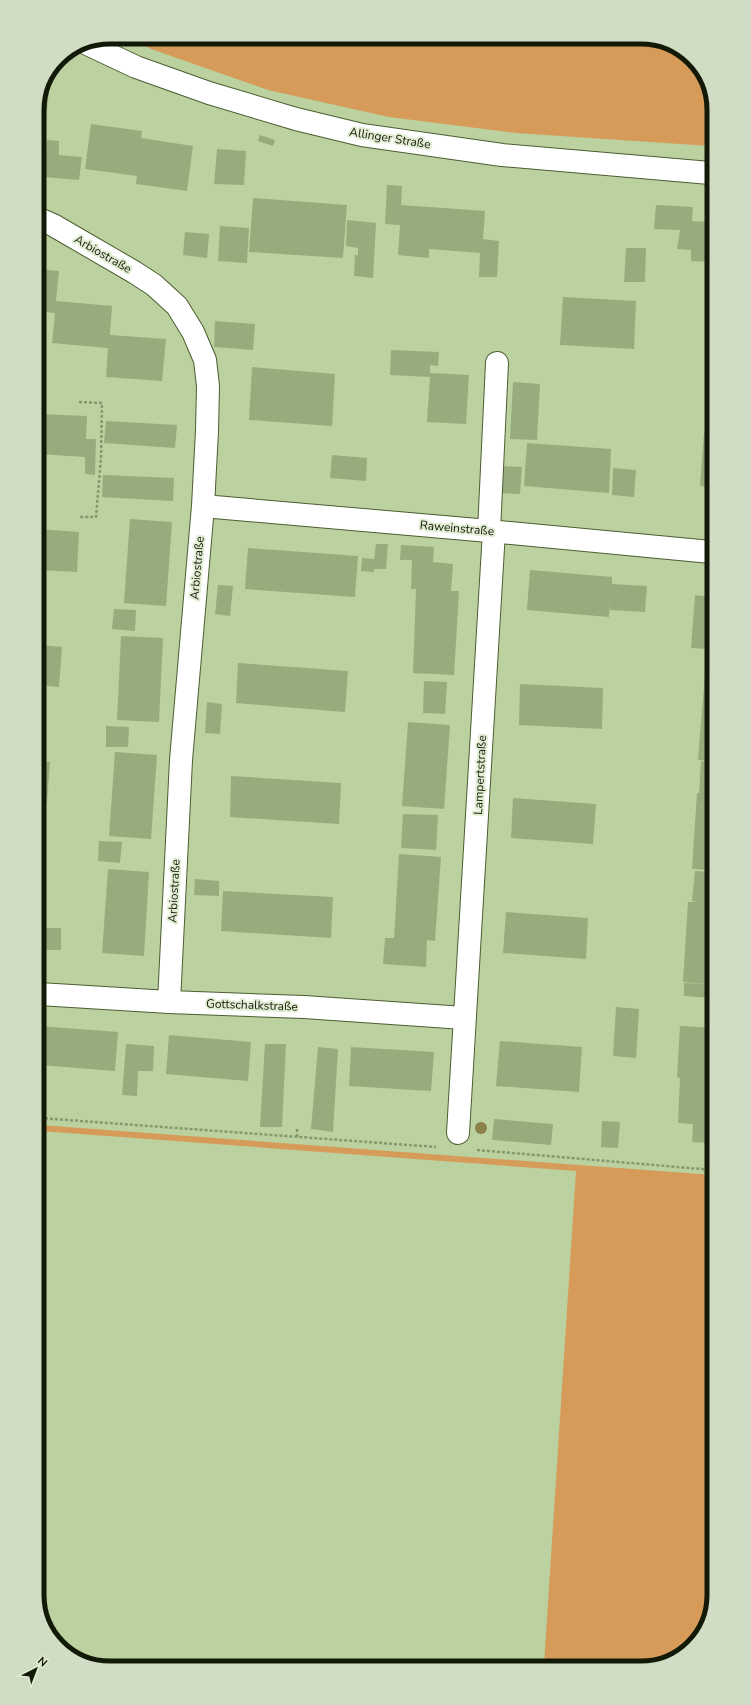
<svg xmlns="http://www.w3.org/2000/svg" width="751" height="1705" viewBox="0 0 751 1705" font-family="'Nunito Sans',sans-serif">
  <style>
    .green { fill: #d69b59 }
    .building { fill: #97ac7c }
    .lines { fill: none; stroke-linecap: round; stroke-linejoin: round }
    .minor-casing { stroke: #4c5e31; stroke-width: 24 }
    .path { stroke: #86986f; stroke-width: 2.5; stroke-dasharray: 3 2; stroke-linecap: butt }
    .minor { stroke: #fff; stroke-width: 22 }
    .tree { fill: #8b7f4a }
    .labels { text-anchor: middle; stroke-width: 4; stroke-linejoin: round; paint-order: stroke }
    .street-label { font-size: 12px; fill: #121a07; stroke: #e2edd4 }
    .rim { fill: none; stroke: #121a07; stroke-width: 5 }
  </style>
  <rect width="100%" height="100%" fill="#bbd19f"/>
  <path class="green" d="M127,37H646L685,52L710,87V146L516,133L389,117L268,90L151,49Z
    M40,1125L713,1175L714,1595L702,1636L664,1664L544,1665L576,1171L40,1131Z"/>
  <path class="building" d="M44,90H49L45,133L37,132V106Z
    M91,124L142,131L141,138L193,146L187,191L136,184L137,176L85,169Z
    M260,135L275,140L273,146L258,141Z
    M47,140L59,141V155L82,157L79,180L43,177Z
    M217,149L246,151L244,185L214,184Z
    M387,185L402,186L401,205L485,211L483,239L499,241L497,277H479L480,253L429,249V258L398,255L400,225L385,224Z
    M253,198L347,205L343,258L249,252Z
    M656,205L693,207L692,221L710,222V262L691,261V250L677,249L680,230L654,229Z
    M347,220L376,223L373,278L354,276L355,255H358V248L346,246Z
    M220,226L249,228L247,263L218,261Z
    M185,232L209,234L207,258L183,255Z
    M626,248H646L645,282H624Z
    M38,269L59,271L56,301L112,306L110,335L166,339L162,381L106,377L108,348L52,343L55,313L38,311Z
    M563,297L636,301L634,349L560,345Z
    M215,321L255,324L253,350L214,347Z
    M391,350L439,352L438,366L430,365V373L469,375L466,424L427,422L430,377L390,375Z
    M252,367L335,374L332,426L249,420Z
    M513,382L540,384L537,440L510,439Z
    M38,414L87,416L86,439H96L95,475L85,474V457L38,454Z
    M106,421L177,425L175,448L104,443Z
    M710,422H711V487L700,486L704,433H709Z
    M527,443L611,449L609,493L524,486Z
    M332,455L367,458L366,481L330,478Z
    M499,466L522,467L520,494L497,493Z
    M613,468L636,470L634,497L612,495Z
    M103,475L174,478L173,501L102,497Z
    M130,519L172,522L166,606L124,603Z
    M38,529L79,532L77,572L38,570Z
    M376,544H388L386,569H374V572L361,571L362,558L374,559Z
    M401,545L434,547L433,562L453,564L451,591H459L454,675L413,673L416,589H411L412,560H400Z
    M248,548L358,556L355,597L245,589Z
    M530,570L612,577V584L647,586L645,612L610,610V602L609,617L527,610Z
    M218,585L233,586L230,616L215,614Z
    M695,595L711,597L712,761L698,760L707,649L691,648Z
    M114,609L136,610L135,631L112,629Z
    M121,636L163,638L159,722L117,720Z
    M39,645L62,647L59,687L39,685Z
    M238,663L348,671L345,712L236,703Z
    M424,681L447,682L445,714L423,713Z
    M520,684L603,688L602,729L519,725Z
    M207,702L222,704L220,734L205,733Z
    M408,722L450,725L444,809L402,806Z
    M106,726L129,727L128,747H106Z
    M115,752L157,755L151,839L109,836Z
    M39,761L50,762L47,802H39Z
    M701,761L712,762V870L692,869L697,793H699Z
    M231,776L341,783L339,824L230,817Z
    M513,798L596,804L593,844L511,838Z
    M403,814L438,815L436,850L401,848Z
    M99,841L122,842L120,863L98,861Z
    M399,854L441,857L435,941L427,940L426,967L383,964L385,938H394Z
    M108,869L149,872L144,956L102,953Z
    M695,871L712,872L711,998L684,996V983L710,984L683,982L688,902H698L692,901Z
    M195,879L219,881V896L194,895Z
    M223,891L333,897L331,938L221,931Z
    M506,912L588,918L586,959L503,953Z
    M40,928H61V950H40Z
    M616,1007L639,1009L636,1058L613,1056Z
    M39,1026L118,1032L115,1071L40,1065Z
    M680,1026L713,1028V1143L692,1142L693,1124L678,1123L680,1078L677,1077Z
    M169,1035L251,1042L248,1081L166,1074Z
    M500,1041L582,1047L579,1092L496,1086Z
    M126,1044L154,1046L153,1071H138L137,1096L122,1095Z
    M265,1044H286L282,1127H260Z
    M318,1047L338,1049L333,1132L311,1129Z
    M351,1047L434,1052L431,1091L349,1086Z
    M494,1119L553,1124L551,1145L492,1140Z
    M602,1121L620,1122L618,1148L601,1147Z"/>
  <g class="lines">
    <defs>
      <path id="minor" d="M83,42L136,67L209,93L296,119L362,135L502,155L710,173
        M37,218L53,225L134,272L154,285L177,306L193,332L205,360L208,386L207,431L203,506L181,760L169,1002
        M203,506L489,531L711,552
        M489,531L497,363
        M39,994L169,1002L304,1007L464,1018
        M458,1133L494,531"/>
    </defs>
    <use href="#minor" class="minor-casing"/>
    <path class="path" d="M79,402L102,403L101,458L96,517H80
      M40,1118L436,1147
      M297,1137V1129
      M477,1150L713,1170"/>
    <use href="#minor" class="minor"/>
  </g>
  <circle class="tree" cx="481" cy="1128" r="6"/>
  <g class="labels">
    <g class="street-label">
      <text transform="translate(390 138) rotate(9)" y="4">Allinger Straße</text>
      <text transform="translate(103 254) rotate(30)" y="4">Arbiostraße</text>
      <text transform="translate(457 528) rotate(5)" y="4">Raweinstraße</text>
      <text transform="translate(197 568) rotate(-85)" y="4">Arbiostraße</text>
      <text transform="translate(480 775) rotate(-87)" y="4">Lampertstraße</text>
      <text transform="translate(174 891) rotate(-87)" y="4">Arbiostraße</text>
      <text transform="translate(252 1005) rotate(2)" y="4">Gottschalkstraße</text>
    </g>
  </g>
  <path d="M0 0H751V1705H0ZM110 44H641A66 66 0 0 1 707 110V1595A66 66 0 0 1 641 1661H110A66 66 0 0 1 44 1595V110A66 66 0 0 1 110 44Z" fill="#d1dcc4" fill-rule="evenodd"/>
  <path class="rim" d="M110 44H641A66 66 0 0 1 707 110V1595A66 66 0 0 1 641 1661H110A66 66 0 0 1 44 1595V110A66 66 0 0 1 110 44Z"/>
  <g transform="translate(36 1669) rotate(42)" stroke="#e2edd4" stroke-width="3" paint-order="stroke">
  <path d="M0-3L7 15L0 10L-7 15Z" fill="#121a07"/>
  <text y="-6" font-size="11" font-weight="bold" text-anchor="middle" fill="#121a07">N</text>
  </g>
</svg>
